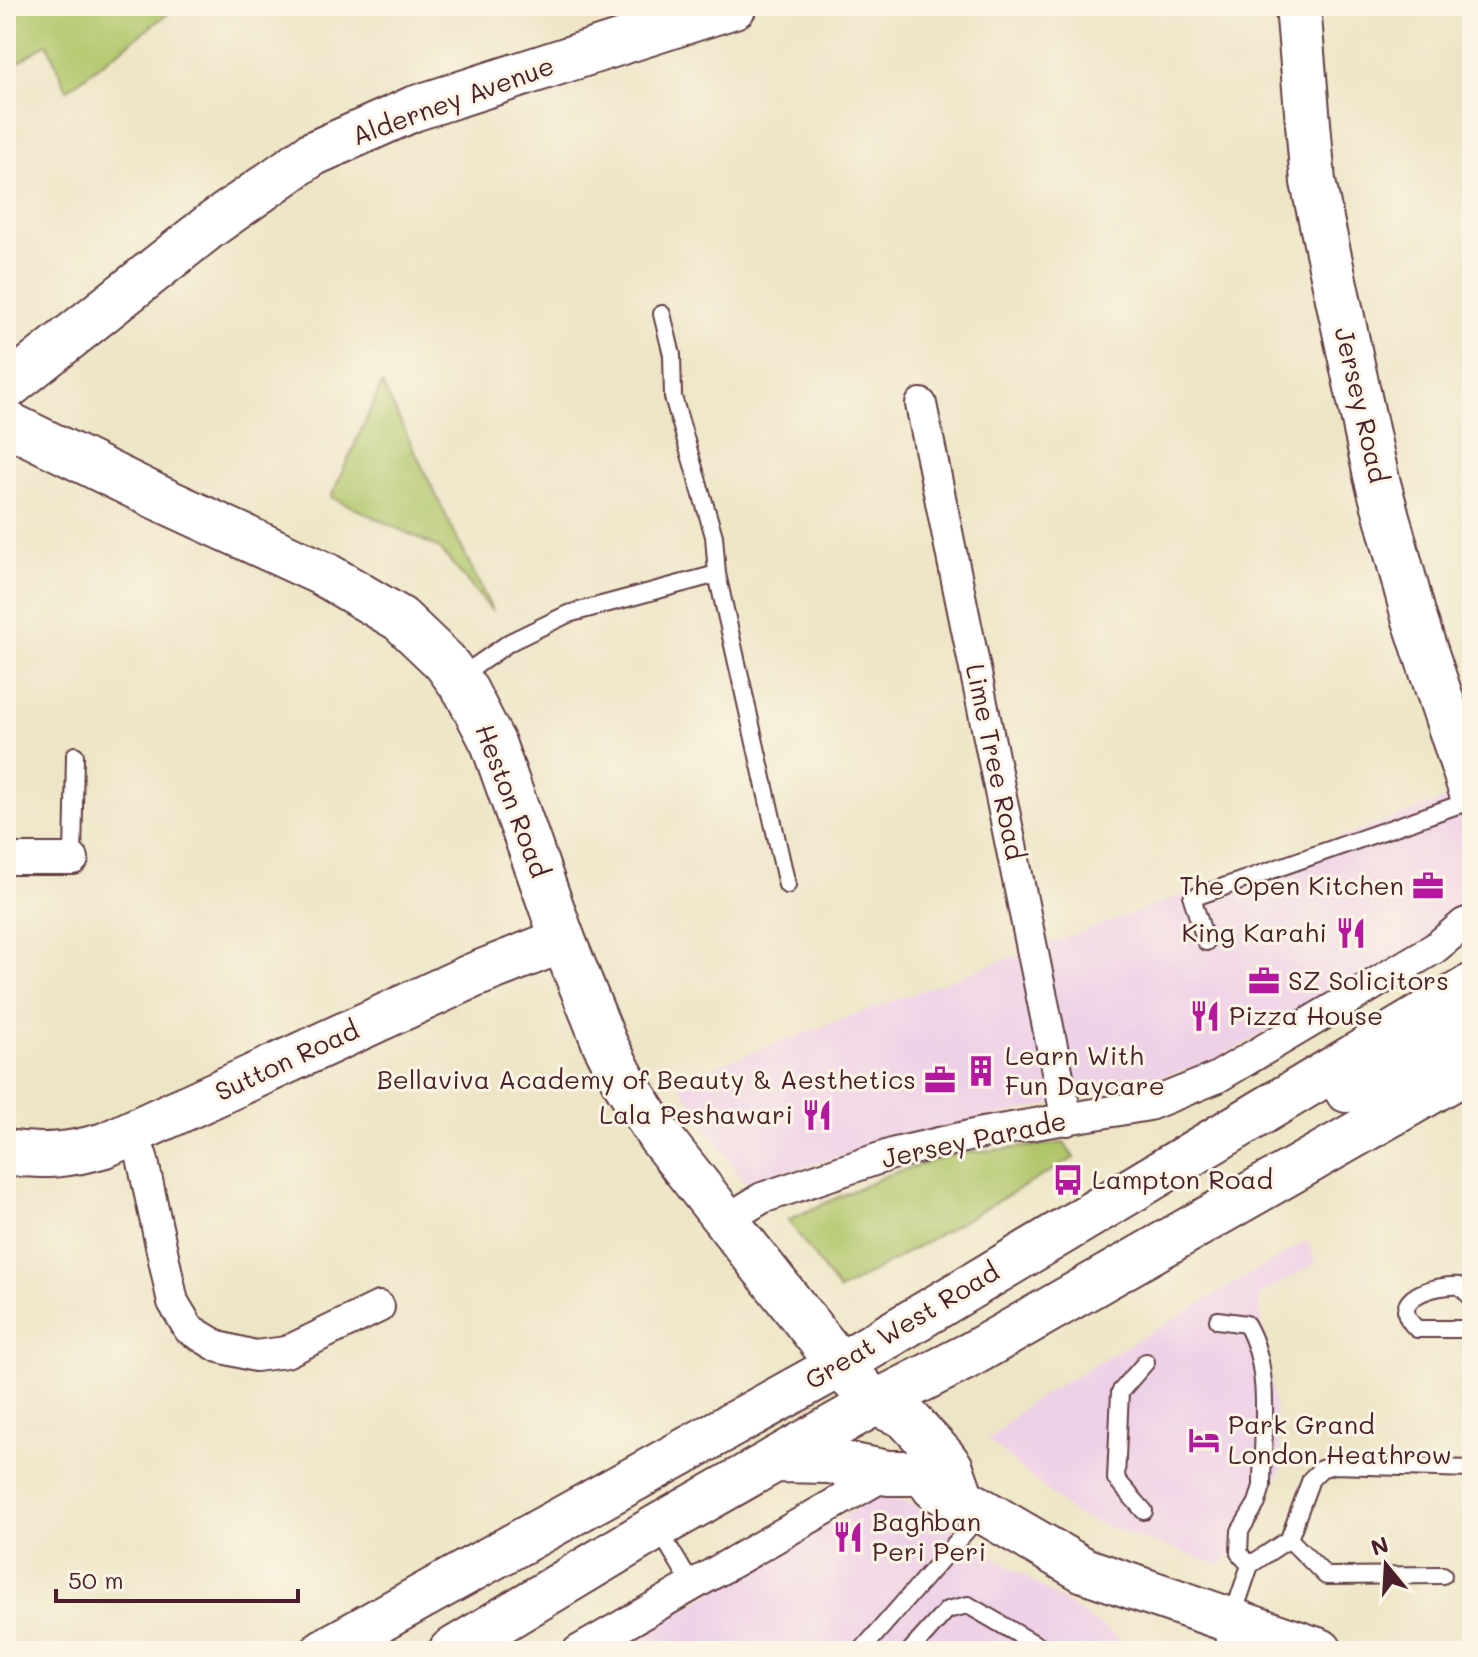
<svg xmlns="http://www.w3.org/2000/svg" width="1478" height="1657" viewBox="0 0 1478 1657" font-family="Mali,sans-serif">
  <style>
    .built { fill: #eed0e7 }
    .green { fill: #b0c66b; stroke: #7d724b; stroke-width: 2 }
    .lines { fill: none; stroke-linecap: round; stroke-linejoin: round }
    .lane-casing { stroke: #623d42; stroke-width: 20 }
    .street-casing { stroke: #623d42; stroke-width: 34 }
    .secondary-casing { stroke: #623d42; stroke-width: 48 }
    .primary-casing { stroke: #623d42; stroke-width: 48 }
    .highway-casing { stroke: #623d42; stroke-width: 48 }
    .lane { stroke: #fff; stroke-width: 16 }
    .street { stroke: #fff; stroke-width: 30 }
    .secondary { stroke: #fff; stroke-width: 44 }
    .primary { stroke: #fff; stroke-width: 44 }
    .highway { stroke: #fff; stroke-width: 44 }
    .labels { text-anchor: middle; stroke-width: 6; stroke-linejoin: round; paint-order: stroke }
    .street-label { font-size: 26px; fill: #4a1f2b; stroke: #fcf5e5 }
    .poi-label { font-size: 26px; fill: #4a1f2b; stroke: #fcf5e5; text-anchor: start }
  </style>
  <rect width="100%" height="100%" fill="#fcf5e5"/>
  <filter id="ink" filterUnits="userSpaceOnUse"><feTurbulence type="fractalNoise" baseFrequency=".0125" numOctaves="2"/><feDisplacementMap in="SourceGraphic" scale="16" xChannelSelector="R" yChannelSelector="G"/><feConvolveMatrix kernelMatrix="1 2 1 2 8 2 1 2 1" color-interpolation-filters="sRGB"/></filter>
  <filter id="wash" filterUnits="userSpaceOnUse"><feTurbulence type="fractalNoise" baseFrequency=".006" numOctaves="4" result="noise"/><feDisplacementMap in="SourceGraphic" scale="32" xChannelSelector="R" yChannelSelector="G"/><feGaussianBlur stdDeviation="1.8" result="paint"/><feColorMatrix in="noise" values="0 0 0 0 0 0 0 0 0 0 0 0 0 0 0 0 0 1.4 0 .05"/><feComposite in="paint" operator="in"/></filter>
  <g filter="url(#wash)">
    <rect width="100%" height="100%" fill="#ede5c5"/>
    <path class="built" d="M1452,797L1472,852V913L1381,969L1212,1061L1120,1090L948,1126L745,1184L676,1080Z
      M1307,1241L1316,1263L1258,1296L1283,1466L1252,1526L1222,1566L1077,1516L988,1440L1029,1403Z
      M879,1496L915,1505L1139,1651H610Z"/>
    <path class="green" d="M6,6H178L67,90L47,43L6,71Z
      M382,384L493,612L439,548L331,497Z
      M1064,1143L1074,1158L839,1291L788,1220L887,1175L954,1154Z"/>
  </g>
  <g filter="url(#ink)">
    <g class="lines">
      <defs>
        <path id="lane" d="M662,314L672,355L673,397L714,536L717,574
          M458,678L510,642L568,614L717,574L787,885
          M73,859L75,755
          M1206,942L1192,898L1472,800
          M1472,1298L1460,1286C1437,1284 1383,1298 1417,1329H1472
          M1218,1320L1246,1324C1273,1369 1262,1435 1262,1486L1257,1503L1240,1531L1239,1553L1250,1565
          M1144,1511L1116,1479L1120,1392L1146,1362
          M659,1530L693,1587
          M1289,1539L1326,1576L1443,1575
          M861,1651L981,1514
          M910,1651L947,1610L968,1605L1047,1651
          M1221,1651L1250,1565L1289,1539L1311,1479L1321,1469L1333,1465L1472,1469"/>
        <path id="street" d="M921,404L1067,1120
          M6,859H73
          M131,1133L142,1157L173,1302L189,1329L219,1347L255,1356L286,1352L379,1307
          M726,1220L762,1198L895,1153L982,1133L1149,1105L1216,1078L1435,948L1464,924L1472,921
          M578,1651L888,1473"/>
        <path id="secondary" d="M1298,6L1313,182L1376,476L1414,617L1472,793
          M6,388L210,226L312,154L413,109L734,6
          M6,1152C41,1158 71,1155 105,1145L472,976L563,940"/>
        <path id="primary" d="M6,423L157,497L324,574L400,619L445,662L466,691L493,743L563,940L605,1044L623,1079L660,1137L840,1365L875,1403L905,1416L942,1456L951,1468L962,1499
          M934,1487L953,1498L962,1499L1084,1570L1320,1651"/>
        <path id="highway" d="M1347,1090L1472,1027
          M777,1460L829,1461L888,1473H917
          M324,1651L840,1365L1472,986
          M451,1651L657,1527L875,1403L970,1355L1472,1068"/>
      </defs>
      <use href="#lane" class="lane-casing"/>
      <use href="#street" class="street-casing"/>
      <use href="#secondary" class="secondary-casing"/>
      <use href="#primary" class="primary-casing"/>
      <use href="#highway" class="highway-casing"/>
      <use href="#lane" class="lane"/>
      <use href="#street" class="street"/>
      <use href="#secondary" class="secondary"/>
      <use href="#primary" class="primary"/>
      <use href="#highway" class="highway"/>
    </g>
  </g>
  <defs>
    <symbol id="office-bare" viewBox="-9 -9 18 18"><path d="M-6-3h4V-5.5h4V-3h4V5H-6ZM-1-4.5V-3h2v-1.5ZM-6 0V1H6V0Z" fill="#b5179e" stroke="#fcf5e5" stroke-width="2.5" paint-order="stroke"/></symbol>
    <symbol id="restaurant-bare" viewBox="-9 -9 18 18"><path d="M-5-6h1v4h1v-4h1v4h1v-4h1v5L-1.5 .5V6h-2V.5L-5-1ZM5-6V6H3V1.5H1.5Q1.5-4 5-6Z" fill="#b5179e" stroke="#fcf5e5" stroke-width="2.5" paint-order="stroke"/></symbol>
    <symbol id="building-bare" viewBox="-9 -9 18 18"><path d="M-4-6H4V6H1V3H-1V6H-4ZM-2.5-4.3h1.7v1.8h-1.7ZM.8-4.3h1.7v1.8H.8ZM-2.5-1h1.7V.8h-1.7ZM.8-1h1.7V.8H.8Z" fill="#b5179e" stroke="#fcf5e5" stroke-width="2.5" paint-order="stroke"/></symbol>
    <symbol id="bus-bare" viewBox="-9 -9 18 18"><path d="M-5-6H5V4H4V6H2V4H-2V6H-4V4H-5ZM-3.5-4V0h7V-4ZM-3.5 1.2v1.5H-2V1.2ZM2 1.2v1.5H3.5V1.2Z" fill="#b5179e" stroke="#fcf5e5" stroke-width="2.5" paint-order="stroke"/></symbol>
    <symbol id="hotel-bare" viewBox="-9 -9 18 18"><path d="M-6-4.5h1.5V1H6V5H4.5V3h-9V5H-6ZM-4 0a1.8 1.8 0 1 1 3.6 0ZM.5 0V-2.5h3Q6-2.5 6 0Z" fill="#b5179e" stroke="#fcf5e5" stroke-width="2.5" paint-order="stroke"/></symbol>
  </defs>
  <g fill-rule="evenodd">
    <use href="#office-bare" x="1406" y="864" width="44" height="44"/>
    <use href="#restaurant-bare" x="1329" y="911" width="44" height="44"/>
    <use href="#office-bare" x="1242" y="959" width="44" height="44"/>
    <use href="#restaurant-bare" x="1183" y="994" width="44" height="44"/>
    <use href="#building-bare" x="959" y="1049" width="44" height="44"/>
    <use href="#office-bare" x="918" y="1058" width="44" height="44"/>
    <use href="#restaurant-bare" x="795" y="1093" width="44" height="44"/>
    <use href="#bus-bare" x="1046" y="1158" width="44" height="44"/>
    <use href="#hotel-bare" x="1182" y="1418" width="44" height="44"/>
    <use href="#restaurant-bare" x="826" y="1515" width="44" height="44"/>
  </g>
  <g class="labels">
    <g class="street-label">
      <text transform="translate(453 101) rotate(-20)" y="9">Alderney Avenue</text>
      <text transform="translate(1361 405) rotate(77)" y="9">Jersey Road</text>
      <text transform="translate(995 762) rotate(78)" y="9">Lime Tree Road</text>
      <text transform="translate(512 801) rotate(69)" y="9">Heston Road</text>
      <text transform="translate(287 1061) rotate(-25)" y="9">Sutton Road</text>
      <text transform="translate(974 1140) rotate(-12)" y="9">Jersey Parade</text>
      <text transform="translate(902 1326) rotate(-31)" y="9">Great West Road</text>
    </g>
    <g class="poi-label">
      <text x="1404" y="895" text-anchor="end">The Open Kitchen</text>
      <text x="1327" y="942" text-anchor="end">King Karahi</text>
      <text x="1288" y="990">SZ Solicitors</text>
      <text x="1229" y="1025">Pizza House</text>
      <text x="1005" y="1065">Learn With<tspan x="1005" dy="30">Fun Daycare</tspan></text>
      <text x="916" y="1089" text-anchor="end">Bellaviva Academy of Beauty &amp; Aesthetics</text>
      <text x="793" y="1124" text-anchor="end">Lala Peshawari</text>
      <text x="1092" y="1189">Lampton Road</text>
      <text x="1228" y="1434">Park Grand<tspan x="1228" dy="30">London Heathrow</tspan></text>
      <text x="872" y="1531">Baghban<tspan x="872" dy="30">Peri Peri</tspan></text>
    </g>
  </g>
  <rect width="1478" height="1657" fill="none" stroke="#fcf5e5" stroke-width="32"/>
  <g transform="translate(1386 1565) rotate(342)" stroke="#fcf5e5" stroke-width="6" paint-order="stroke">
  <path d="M0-6L14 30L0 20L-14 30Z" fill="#4a1f2b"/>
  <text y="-12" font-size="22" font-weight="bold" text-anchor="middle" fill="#4a1f2b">N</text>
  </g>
  <path d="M56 1589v12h242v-12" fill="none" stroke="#4a1f2b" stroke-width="4"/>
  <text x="68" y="1589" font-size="24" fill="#4a1f2b" stroke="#fcf5e5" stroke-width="6" paint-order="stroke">50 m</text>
</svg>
